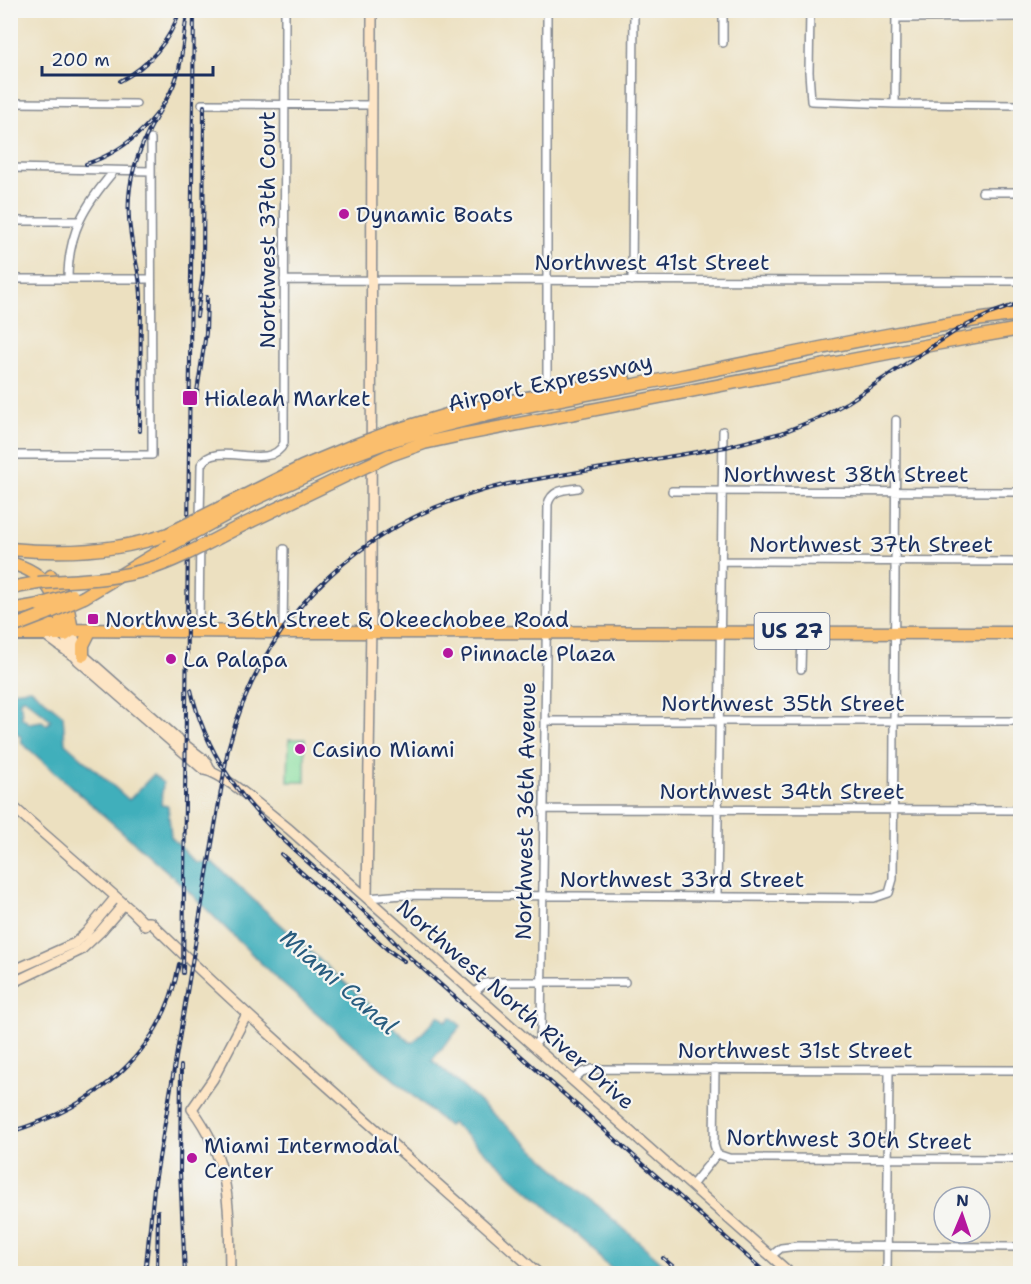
<svg xmlns="http://www.w3.org/2000/svg" width="1031" height="1284" viewBox="0 0 1031 1284" font-family="'Shantell Sans',sans-serif">
  <style>
    .green { fill: #8cdfa1; stroke: #548780; stroke-width: 1.5 }
    .water { fill: #40afbb; stroke: #2e6f8c; stroke-width: 1.5; fill-rule: evenodd }
    .lines { fill: none; stroke-linecap: round; stroke-linejoin: round }
    .street-casing { stroke: #84888f; stroke-width: 10 }
    .secondary-casing { stroke: #84888f; stroke-width: 12 }
    .primary-casing { stroke: #84888f; stroke-width: 14 }
    .highway-casing { stroke: #84888f; stroke-width: 15 }
    .street { stroke: #fff; stroke-width: 7 }
    .secondary { stroke: #fde5c5; stroke-width: 9 }
    .primary { stroke: #fabe6d; stroke-width: 10 }
    .highway { stroke: #fabe6d; stroke-width: 12 }
    .rail-casing { stroke: #1b2f5e; stroke-width: 4 }
    .rail { stroke: #f6f6f2; stroke-width: 1.5; stroke-dasharray: 4.5; stroke-linecap: butt }
    .highway-bridge-casing { stroke: #84888f; stroke-width: 15; stroke-linecap: butt }
    .highway-bridge { stroke: #fabe6d; stroke-width: 12 }
    .poi-dot { fill: #b5179e; stroke: #f6f6f2; stroke-width: 2 }
    .labels { text-anchor: middle; stroke-width: 4.5; stroke-linejoin: round; paint-order: stroke }
    .shield { fill: #f6f6f2; stroke: #5d6b8a; stroke-width: 1.5 }
    .shield-label { font-size: 21px; font-weight: bold; fill: #1b2f5e }
    .poi-label { font-size: 22px; fill: #1b2f5e; stroke: #f6f6f2; text-anchor: start }
    .street-label { font-size: 22px; fill: #1b2f5e; stroke: #f6f6f2 }
    .water-label { font-size: 24px; font-style: italic; fill: #285c7f; stroke: #f6f6f2 }
  </style>
  <rect width="100%" height="100%" fill="#f6f6f2"/>
  <filter id="ink" filterUnits="userSpaceOnUse"><feTurbulence type="fractalNoise" baseFrequency=".0167" numOctaves="2"/><feDisplacementMap in="SourceGraphic" scale="12" xChannelSelector="R" yChannelSelector="G"/><feConvolveMatrix kernelMatrix="1 2 1 2 8 2 1 2 1" color-interpolation-filters="sRGB"/></filter>
  <filter id="wash" filterUnits="userSpaceOnUse"><feTurbulence type="fractalNoise" baseFrequency=".008" numOctaves="4" result="noise"/><feDisplacementMap in="SourceGraphic" scale="24" xChannelSelector="R" yChannelSelector="G"/><feGaussianBlur stdDeviation="1.35" result="paint"/><feColorMatrix in="noise" values="0 0 0 0 0 0 0 0 0 0 0 0 0 0 0 0 0 1.4 0 .05"/><feComposite in="paint" operator="in"/></filter>
  <g filter="url(#wash)">
    <rect width="100%" height="100%" fill="#ece0c0"/>
    <path class="green" d="M289,739H305V782H288Z"/>
    <path class="water" d="M31,689L63,715L65,743L129,800L153,775L163,783L161,805L168,806L171,837L195,862H212L410,1042H414L439,1015L446,1022L451,1017L461,1026L432,1060L674,1273H617L603,1262L593,1248L452,1123L448,1126L278,980L180,883L22,743L21,737L11,728V691ZM23,697L51,720L47,725L42,721L29,723L22,718L21,705L19,703Z"/>
  </g>
  <g filter="url(#ink)">
    <g class="lines">
      <defs>
        <path id="street" d="M810,10L809,72L811,101L895,104L1020,105
          M896,18L1020,17
          M723,43V10
          M10,103L136,104
          M202,104L372,105
          M895,104L896,10
          M10,168L151,171
          M982,192H1020
          M10,221H78
          M10,279H151
          M68,279C68,232 85,205 114,171
          M284,280L1020,281
          M632,281L634,10
          M547,377V10
          M10,455H152L151,139
          M672,491L1020,492
          M200,518L201,465C214,438 270,474 284,443L285,10
          M721,561L1020,562
          M199,631L200,529
          M283,632L284,549
          M801,669L802,631
          M545,721H1020
          M543,809L1020,810
          M717,897L723,431
          M367,898L403,895L874,898L889,893L893,879L896,420
          M474,993L485,983L497,982H625
          M534,1046L539,1039L541,1029L548,504C552,489 565,490 578,488
          M715,1069L714,1145L717,1154
          M573,1080L582,1072L592,1069L1020,1070
          M717,1154L729,1158L1020,1159
          M692,1185L717,1154
          M771,1256L781,1248L798,1246L1020,1247
          M887,1274L889,1070"/>
        <path id="secondary" d="M72,630L76,645L83,655L180,741L206,761L211,771
          M45,635L72,655
          M65,635L70,650L78,660L204,770C223,772 272,816 289,829L791,1274
          M10,804L132,911L143,922L145,926
          M367,898L371,623L372,10
          M143,922H150C275,1044 409,1157 539,1274
          M10,972L75,943L86,933L116,897
          M10,984L81,950L100,932L124,904
          M230,1274C229,1211 232,1162 192,1109L213,1079L247,1014"/>
        <path id="primary" d="M23,625H62L70,628
          M10,635H65"/>
        <path id="highway" d="M390,432L460,411L624,379
          M390,441C485,411 584,395 682,376C794,354 907,328 1020,314
          M390,455L424,443L461,435L935,344L1020,329
          M256,490L302,467L350,447
          M255,499L349,456
          M245,524L349,474
          M10,549C63,554 118,552 168,534
          M10,563C52,574 56,598 65,635L72,630L283,632L1020,633
          M51,576L66,599L72,630
          M10,588L38,583
          M84,597L167,547
          M10,610L39,605
          M83,655V645L91,629"/>
      </defs>
      <use href="#street" class="street-casing"/>
      <use href="#secondary" class="secondary-casing"/>
      <use href="#primary" class="primary-casing"/>
      <use href="#highway" class="highway-casing"/>
      <use href="#street" class="street"/>
      <use href="#secondary" class="secondary"/>
      <use href="#primary" class="primary"/>
      <use href="#highway" class="highway"/>
      <defs>
        <path id="rail" d="M120,81C149,66 170,41 180,10
          M86,164C129,150 167,114 179,69C183,51 184,32 187,13
          M197,316L203,273L204,106
          M196,398L206,333L207,297
          M140,431L141,295C140,274 134,256 131,236C122,185 138,148 163,105
          M191,690C216,796 292,846 368,915C381,927 393,941 406,954L767,1274
          M281,854L388,950L404,961
          M183,973L194,10
          M181,1066L180,1172L185,1274
          M10,1132C94,1107 163,1055 179,964
          M663,1258L682,1274
          M145,1274L154,1188L228,749C265,609 368,516 508,484L726,447L781,433L819,418L848,402L957,330L992,313L1020,303
          M157,1274L158,1211"/>
      </defs>
      <use href="#rail" class="rail-casing"/>
      <use href="#rail" class="rail"/>
      <defs>
        <path id="highway-bridge" d="M350,447L390,432
          M349,456L390,441
          M349,474L390,455
          M168,534L256,490
          M167,547L255,499
          M38,583C75,580 113,580 149,569C182,559 214,539 245,524
          M39,605L72,595
          M10,628L46,614L84,597"/>
      </defs>
      <use href="#highway-bridge" class="highway-bridge-casing"/>
      <use href="#highway-bridge" class="highway-bridge"/>
    </g>
  </g>
  <g class="poi-dot">
    <circle cx="344" cy="214" r="6"/>
    <rect x="182" y="390" width="16" height="16" rx="3"/>
    <rect x="87" y="613" width="12" height="12" rx="3"/>
    <circle cx="448" cy="653" r="6"/>
    <circle cx="171" cy="659" r="6"/>
    <circle cx="300" cy="749" r="6"/>
    <circle cx="192" cy="1158" r="6"/>
  </g>
  <g class="labels">
    <rect class="shield" x="754.5" y="613" width="75" height="36" rx="4.5"/>
    <g class="shield-label">
      <text x="792" y="638">US 27</text>
    </g>
    <g class="poi-label">
      <text x="356" y="222">Dynamic Boats</text>
      <text x="204" y="406">Hialeah Market</text>
      <text x="105" y="627">Northwest 36th Street &amp; Okeechobee Road</text>
      <text x="460" y="661">Pinnacle Plaza</text>
      <text x="183" y="667">La Palapa</text>
      <text x="312" y="757">Casino Miami</text>
      <text x="204" y="1153">Miami Intermodal<tspan x="204" dy="25">Center</tspan></text>
    </g>
    <g class="street-label">
      <text transform="translate(267 230) rotate(-90)" y="8">Northwest 37th Court</text>
      <text x="652" y="270">Northwest 41st Street</text>
      <text transform="translate(550 382) rotate(-12)" y="8">Airport Expressway</text>
      <text x="846" y="482">Northwest 38th Street</text>
      <text x="871" y="552">Northwest 37th Street</text>
      <text x="783" y="711">Northwest 35th Street</text>
      <text x="782" y="799">Northwest 34th Street</text>
      <text transform="translate(525 811) rotate(-89)" y="8">Northwest 36th Avenue</text>
      <text x="682" y="887">Northwest 33rd Street</text>
      <text transform="translate(516 1004) rotate(41)" y="8">Northwest North River Drive</text>
      <text x="795" y="1058">Northwest 31st Street</text>
      <text transform="translate(849 1139) rotate(1)" y="8">Northwest 30th Street</text>
    </g>
    <g class="water-label">
      <text transform="translate(339 982) rotate(41)" y="8">Miami Canal</text>
    </g>
  </g>
  <rect width="1031" height="1284" fill="none" stroke="#f6f6f2" stroke-width="36"/>
  <g transform="translate(962 1215) rotate(2)"><circle r="28" fill="#f6f6f2" stroke="#9ea6b7" stroke-width="1.5"/>
  <path d="M0-4.5L10 22L0 15L-10 22Z" fill="#b5179e"/>
  <text y="-9" font-size="16" font-weight="bold" text-anchor="middle" fill="#1b2f5e">N</text>
  </g>
  <path d="M42 66v9h171v-9" fill="none" stroke="#1b2f5e" stroke-width="3"/>
  <text x="51" y="66" font-size="18" fill="#1b2f5e" stroke="#f6f6f2" stroke-width="4.5" paint-order="stroke">200 m</text>
</svg>
